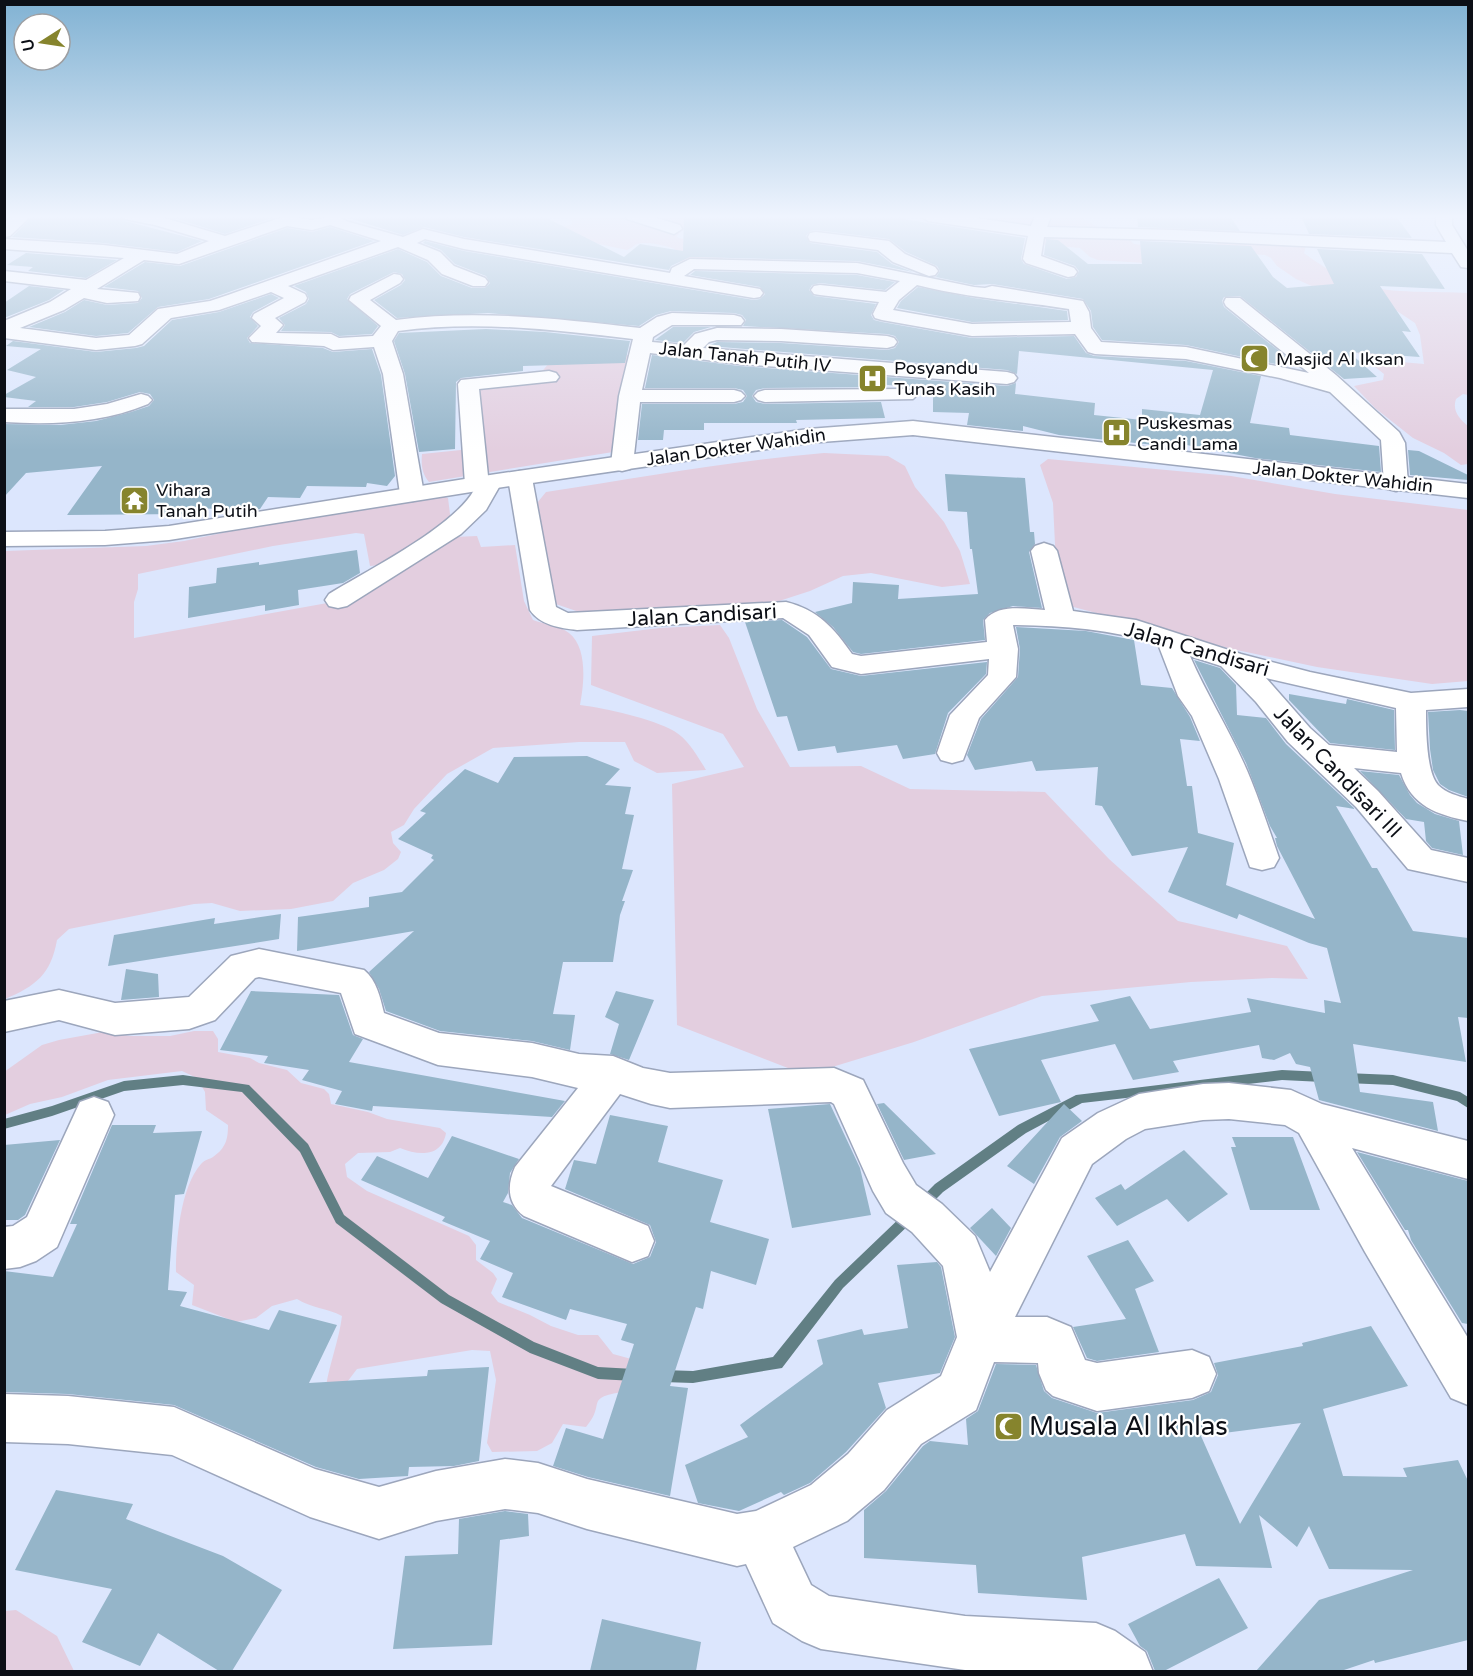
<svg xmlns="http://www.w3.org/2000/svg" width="1473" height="1676" viewBox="0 0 1473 1676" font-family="'Varela Round',sans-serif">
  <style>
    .green { fill: #e3cedf }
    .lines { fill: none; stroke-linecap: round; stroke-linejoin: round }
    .stream { fill: #617f84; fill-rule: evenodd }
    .building { fill: #95b5c9; fill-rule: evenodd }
    .minor-casing { stroke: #9ca6bc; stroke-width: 3 }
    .highway-casing { stroke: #9ca6bc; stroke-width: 3 }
    .minor { fill: #fff; fill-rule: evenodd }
    .highway { fill: #fff; fill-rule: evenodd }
    .labels { text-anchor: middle; stroke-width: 4.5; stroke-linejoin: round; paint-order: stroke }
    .far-street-label { font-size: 18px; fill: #0c0f16; stroke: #fff }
    .far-poi-label { font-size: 18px; fill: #0c0f16; stroke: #fff; text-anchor: start }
    .street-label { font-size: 21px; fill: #0c0f16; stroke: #fff }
    .near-poi-label { font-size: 26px; fill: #0c0f16; stroke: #fff; text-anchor: start }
  </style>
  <rect width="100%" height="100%" fill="#dce6fd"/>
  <path class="green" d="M566,216H725L683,229L676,237L686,240L684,242L726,252L722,260L685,264L675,261L672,252L675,249C666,246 644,240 635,245C632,247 630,249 627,250L585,241L563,227L572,224V220Z
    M940,216H1080L1097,227L1027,229Z
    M1038,234L1127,237L1134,244L1144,245L1145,263L1098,260L1090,257L1080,248L1040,244Z
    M1214,238L1306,246L1304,253C1320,265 1342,279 1361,285C1392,294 1436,291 1468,293V395L1463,394L1456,399C1452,410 1459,419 1468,426V464L1461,465L1444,453L1413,438L1375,408L1354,386L1383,380L1384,374L1355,351L1385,353L1401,362L1424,364L1420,335L1415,323L1397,311L1338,304L1323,291L1296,279L1277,266L1271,258L1265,255L1237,253L1218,245Z
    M628,355L631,358L613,452L429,482C422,474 421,464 422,454L461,450L471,440L469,383L538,376L550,362L613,363L618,356Z
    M824,453L888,456L905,466L915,487L944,522L960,551L970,584L942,587L871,573L843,576L810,591L776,602L633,612L582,613L550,602L533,508L546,492C639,478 731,461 824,453Z
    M1048,459L1231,476L1335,494L1468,510V681L1432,684L1317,667L1232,649L1066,605L1056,565L1053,503L1040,465Z
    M435,494L448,498L451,522L381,565L370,566L364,534L356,533L273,546L138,574V589L134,602V638L355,598L455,537L477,536L481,547L515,545L524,601L533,620C544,624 560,626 569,633C588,648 584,684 580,705C606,708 653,719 674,731C688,739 698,757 706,770L657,773L634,761L625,742H579L493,748L447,774L414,809L404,825L391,832L393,843L401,852L398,859L384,870L353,883L333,901L291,909L240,911L212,903L194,904L69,929L57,940C51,974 36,986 5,999V551L146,546L184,541L323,512Z
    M720,625L729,638L757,709L790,767L861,766L910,789L1045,792L1109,859L1178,921L1287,946L1308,979L1272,978L1191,982L1042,996L914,1042L806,1075L677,1025L672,784L744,767L723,734L591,685L592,636L660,628Z
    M194,1031H213L218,1039V1052L250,1058L259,1063L287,1070L301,1083L324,1089L329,1094L331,1104L368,1112L387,1119L440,1128L446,1133C442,1157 419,1156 400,1148L390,1152L358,1153L345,1164L347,1177L367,1191L469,1236L476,1245V1260L493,1273L497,1279L491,1293L498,1302L530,1315L551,1326L578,1335H598L613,1354L646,1363L628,1391C581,1398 608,1402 586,1427L563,1424L552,1443L537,1451L492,1452L487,1443L496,1380L490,1351L472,1350L357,1369L341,1390L326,1386C330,1362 339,1340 342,1316C327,1308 311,1308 297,1299L272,1306L256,1318L236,1322L192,1305L194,1285L176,1272C176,1241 180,1188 201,1164C204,1160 210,1159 213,1157C226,1148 228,1139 228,1125L206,1110L205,1092L197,1078L182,1071L108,1080L62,1097L30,1104L5,1115L4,1072L42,1045L59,1040L103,1032L130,1036H170Z
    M16,1610L57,1636L74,1671H5V1611Z"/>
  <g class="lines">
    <path class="stream" d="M1282,1070L1323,1072L1327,1074L1328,1077L1327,1080L1323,1082L1282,1080L1082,1103L1026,1133L943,1192L928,1207L924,1208L920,1207L918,1203L920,1199L935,1184L1018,1125L1076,1095Z
      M1346,1073L1393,1075L1460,1092L1468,1097V1108L1457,1101L1393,1085L1346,1083L1342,1081L1341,1078L1342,1075Z
      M183,1075L249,1085L308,1144L344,1215L449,1295L534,1342L598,1367L634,1369L639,1370L640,1375L639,1380L634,1381L598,1379L530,1353L441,1303L336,1223L300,1152L242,1092L183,1085L124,1091L52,1116L4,1129V1119L52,1106L124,1081Z
      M910,1210L914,1212L916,1216L914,1220L843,1288L782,1368L693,1383L663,1382L658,1381L657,1376L658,1371L663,1370L693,1371L773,1357L835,1280L906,1212Z"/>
  </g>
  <path class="building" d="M33,216H121L125,221L202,241L177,252L103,243L12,237Z
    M167,216H278L225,234Z
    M342,216H543L624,257L640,244L683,251L684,216H905L904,219L928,223L1025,238L1021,259L1024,264L1067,279L1076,277L1079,271L1075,266L1044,255L1046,239L1058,240L1088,264H1142L1140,241L1251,246L1273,277L1287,288L1334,284L1317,249L1422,254L1445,289L1380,286L1411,332L1402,331L1420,357L1349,352L1377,377L1344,379L1240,296L1224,297L1222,301L1224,307L1294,363L1280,365L1186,345L1102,340L1093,327L1091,311L1083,299L992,284L974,285L936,277L940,271L937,266L906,252L889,239L816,230L810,231L806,236L810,243L877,252L892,264L913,272L857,261L690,257L671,266L669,270L464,237L424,227L403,235Z
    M1137,216H1230L1240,231L1138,227Z
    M1301,216H1396L1412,238L1309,234Z
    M330,227L374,241L209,299L158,307L128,333L96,336L29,327L65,312L84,300L107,305L138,303L142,298L138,291L104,287L145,262L180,266L287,228L312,232Z
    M425,241L464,251L754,300L760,299L765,294L760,287L690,275L695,271L857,275L895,282L885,290L820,283L812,285L809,290L814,296L876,304L871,315L874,320L882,322L972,338L1074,336L1086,353L1094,356L1186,361L1261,376L1250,423L1289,428L1290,435L1379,446L1381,472L1255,458L1155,439V445L1059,435L1023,426V431L967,425L969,413L933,412V389L877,384L878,387L765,388L756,390L752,396L756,402L765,404L881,402L885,418L796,420L797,423H704V430H664L663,440H638L642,404H734L743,402L747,396L743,390L734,388H645L652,355L739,366L1007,386L1016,383L1015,394L1095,403L1094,415L1142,420V409L1200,415L1213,370L1019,351L1017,374L1007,370L708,346L717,342L781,343L887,350L895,348L899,342L895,336L887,334L743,326L746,320L742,315L734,313L671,311L656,315L639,326L488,313L397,318L374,300L401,285L405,280L402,274L394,272L350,294L347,299L378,326L372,334L339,336L331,332L281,331L285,325L279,318L306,304L309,299L306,292L294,286L398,249L427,262L441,276L472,288H485L490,283L486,276L455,264L441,250L423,243Z
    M26,253L117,260L86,278L28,271L33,267L7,265Z
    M29,286L64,290L49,300L4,318V303Z
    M918,287L974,298L1067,311L1068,320L972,322L897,308L901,301Z
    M271,294L279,298L253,312L250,317L258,326L247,338L250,343L323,348L333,352L372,349L381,375L395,476L387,486L367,483L366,487L307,486L300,498L268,497L260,509L256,510L188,508L184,514L67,515L102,466L26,473L4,497V424L60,425L96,421L131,412L149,406L154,400L150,394L140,392L107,402L74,407H28L36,401L4,397V395L36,377L7,370L41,349L6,346L13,341L96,352L136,348L144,346L172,320L219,312Z
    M673,327H711L694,332L683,343L655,340Z
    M486,329L545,332L630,341L625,363L523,366V371L461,378L456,382L455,449L419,452L405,374L394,341L399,333Z
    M1408,450L1419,451L1468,475V480L1410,475Z
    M945,474L1025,478L1030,532H1034L1035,544L1029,552L1042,608L1013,606L990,613L983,620L985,640L861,654L853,652L833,627L815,612L852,603L853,582L899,585L898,599L978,594L972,549H970L967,512L948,511Z
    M357,550L360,573L343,583L298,590L299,605L265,611V605L188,618L189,587L216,583L217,568L259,562V565Z
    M782,620L807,637L831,669L861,676L987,662L986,674L948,713L935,754L903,759L897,745L837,753L835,746L798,751L787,716L777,717L745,622Z
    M1016,627L1086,631L1134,640L1141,685L1172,688L1190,717L1200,741L1180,739L1187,786H1192L1198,833L1234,843L1226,885L1315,919L1277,846L1275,838H1277L1270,826L1246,763L1194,660L1220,668L1236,685L1237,715L1266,718L1286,744L1355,809L1336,806L1372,868H1377L1413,931L1468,938V1018L1458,1017L1466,1062L1353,1044L1360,1092L1433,1102L1438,1131L1319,1100L1310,1067L1296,1064L1290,1053L1274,1060L1262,1058L1259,1045L1173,1061L1179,1072L1133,1080L1115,1044L1041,1060L1061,1102L999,1116L969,1049L1099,1021L1090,1005L1130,996L1150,1029L1251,1012L1247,998L1325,1013L1324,1000L1341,1003L1327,948L1309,943L1239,914L1237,919L1168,892L1188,847L1132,856L1102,806L1095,805L1098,767L1036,771L1032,761L975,770L967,755L981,719L1018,677L1020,649Z
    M1289,694L1346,704L1347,699L1394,710L1395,750L1330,743L1289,700Z
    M1460,710L1468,711V797L1449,790L1440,784L1433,770L1430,749L1428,712Z
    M587,756L620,769L605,785L631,787L625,814L634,815L622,869L633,870L622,901H625L620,915L613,962H563L553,1014L575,1015L570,1050L532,1041L440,1031L386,1011L379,989L369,972L414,931L297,951L298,917L369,907V897L402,892L434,860L431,858L433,855L398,839L426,813L420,811L465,769L498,783L514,757Z
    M1360,771L1399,775L1410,795L1417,803L1435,814L1459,821L1463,855L1432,848L1426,841L1424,822L1406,819Z
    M281,914L279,939L108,966L114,935L215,918L214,924Z
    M126,969L158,974L159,997L121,1000Z
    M251,991L339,995L353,1035L363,1039L349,1062L565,1101L552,1117L373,1106L372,1111L335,1104L342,1091L302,1080L309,1070L264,1063L268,1056L220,1050Z
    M616,991L654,1000L629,1060L610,1054L619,1024L605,1017Z
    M884,1103L936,1154L904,1160L877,1104Z
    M830,1104L860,1168L871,1215L792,1228L768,1109Z
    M1064,1104L1082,1121L1060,1137L1034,1184L1007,1166Z
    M610,1115L668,1126L658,1162L723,1180L710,1222L769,1239L756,1285L711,1271L703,1309L696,1307L670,1386L688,1388L670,1496L588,1477L553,1466L566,1428L603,1439L634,1344L621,1340L627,1324L570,1309L566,1320L502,1297L513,1273L480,1259L490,1241L442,1221L445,1217L361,1180L377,1156L428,1178L452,1136L519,1159L510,1173L508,1193L503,1202L512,1205L522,1218L633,1264L650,1257L656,1242L650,1225L565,1189L574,1160L596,1164Z
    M112,1125H156L153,1133L202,1131L184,1194L175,1195L168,1290L187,1292L180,1306L269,1330L279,1310L337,1325L309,1383L427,1376L428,1370L489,1367L479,1461L454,1466L409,1467L408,1476L359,1479L316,1467L174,1405L68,1394L5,1392L4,1271L53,1277L77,1224H70Z
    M1232,1137H1293L1320,1210H1250L1231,1147H1236Z
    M60,1140L25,1215L18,1220H4V1145Z
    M1184,1150L1228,1194L1188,1222L1167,1199L1117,1226L1095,1198L1121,1184L1125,1190Z
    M1357,1152L1468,1181V1324L1462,1323L1411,1240L1408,1230H1405Z
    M992,1208L1011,1228L996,1256L970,1228Z
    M1128,1240L1154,1281L1135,1289L1159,1352L1097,1361L1087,1358L1073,1327L1126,1319L1087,1256Z
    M937,1262L941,1267L955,1337L940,1373L878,1383L886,1408L846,1452L810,1483L784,1495L781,1492L739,1511L698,1503L685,1465L748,1437L740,1425L823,1364L817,1340L862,1329L864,1335L908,1328L897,1265Z
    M1371,1326L1408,1386L1323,1409L1343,1476L1407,1477L1403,1468L1458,1460L1468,1481V1640L1375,1663L1374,1660L1341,1671H1256L1319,1600L1413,1570L1329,1569L1309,1526L1297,1547L1259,1515L1272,1568L1196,1566L1185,1534L1082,1557L1087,1600L978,1593L976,1565L864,1558V1510L886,1491L923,1446L930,1441L968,1445L966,1419L978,1411L996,1364L1036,1365L1044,1391L1052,1398L1097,1413L1193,1400L1211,1392L1218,1375L1214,1363L1303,1346L1302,1343ZM1301,1423L1250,1507L1240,1524L1201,1436Z
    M56,1490L133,1504L126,1519L223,1556L282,1590L232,1671H219L158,1633L140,1666L82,1642L112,1589L15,1570Z
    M505,1511L528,1514L529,1536L500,1540L492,1645L393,1649L405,1556L458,1554L459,1519Z
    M1219,1578L1248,1628L1164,1671H1155L1147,1651L1140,1646L1128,1624Z
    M602,1619L701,1642L696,1671H590Z"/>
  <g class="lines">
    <defs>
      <path id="minor" d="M13,216H31L10,236L4,237V223Z
        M123,216H158L225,236L286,216L312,220L336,216L349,222L403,237L423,229L464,239L670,273L672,268L690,259L857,263L974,287L985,288L992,286L1083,301L1089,312L1091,328L1101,342L1186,347L1309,373L1226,306L1224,302L1226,298H1240L1336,375L1399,432L1405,443L1408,484L1404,489L1396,491L1388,489L1384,484L1381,440L1330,392L1280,378L1186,359L1095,354L1088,352L1075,334L972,336L882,320L875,318L873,314L879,302L820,295L814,294L811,290L814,286L820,285L886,292L900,281L857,273L694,269L684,276L760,289L763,293L760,297L754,298L464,249L425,239L417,243L440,252L454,266L485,278L488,282L485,286H473L442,274L428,260L398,247L288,286L305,294L307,298L305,302L275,318L283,325L276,333L331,334L339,338L373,336L381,326L349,300L351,296L394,274L400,275L403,279L400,283L370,300L396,320C478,309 559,319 640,328L657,317L672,313L734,315L741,317L744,321L741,325H672L653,337L652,342L684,345L695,334L717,328L781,329L887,336L894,338L897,342L894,346L887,348L781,341L717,340L709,342L703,348L1007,372L1014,374L1017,378L1014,382L1007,384L739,364L650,353L642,390H734L741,392L745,396L741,400L734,402H640L633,464L630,469L622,471L614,469L611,464L619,396L633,339C555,330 477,320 398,331L392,341L403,374L424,494L420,499L412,501L404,499L400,494L383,374L374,347L333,350L324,346L252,342L249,338L261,326L252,318L254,314L284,298L271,292L219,310L171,318L142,344L135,346L96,350L4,338V321L50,302L71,289L4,281V271L86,280L124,258L4,249V239L103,245L177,254L209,241L155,225L125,219ZM330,225L381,241L228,295L210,301L158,309L129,335L96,338L20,328L64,310L84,298L107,303L138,301L140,297L138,293L97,289L144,260L179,264L287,226L312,230ZM917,285C968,298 1018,301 1069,309L1071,322L972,324L893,310L899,300Z
        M625,216H650L680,225L682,229L674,234L627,219Z
        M920,216H963L1031,226L1035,216H1051L1047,227L1174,230L1446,242L1436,225V216H1452V225L1468,251V268L1461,267L1452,253L1174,240L1044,237L1041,256L1074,268L1077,272L1074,276L1068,277L1026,263L1023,259L1028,236L928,221Z
        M816,232L889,241L905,254L935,267L938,271L935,275L929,276L893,262L878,250L810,241L808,237L810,233Z
        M549,371L556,373L559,377L556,381L479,389L488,476L498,477L502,482L486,510L461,534L347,606L338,608L329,606L325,600L329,594C366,571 454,527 474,490L469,489L465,484L458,384L461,380Z
        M906,389L913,391L917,395L913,399L765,402L758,400L754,396L758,392L765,390Z
        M141,394L148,396L152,400L148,404C102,423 54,425 4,422V409H74L107,404Z
        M520,471L528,473L532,478L556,607L568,613L786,602C818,610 834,628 852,654L861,656L987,642L985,620C998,603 1027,609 1045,610L1031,551L1035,546L1044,543L1053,546L1057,551L1073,611L1136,620L1241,654L1310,672L1411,693L1468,689V707L1426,710C1426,728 1426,772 1438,785C1446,793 1458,796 1468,799V821C1438,815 1411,806 1401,773L1354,768L1378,791L1431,850L1468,858V882L1408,869L1356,807L1288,742L1256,702L1221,666L1190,656C1208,698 1234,737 1251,780C1261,805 1270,832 1279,858L1274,867L1262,870L1250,867L1219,779L1192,716L1178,696L1158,644C1111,629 1062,626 1013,625L1018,649L1016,677L979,718L963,760L952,763L941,760L937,753L950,715L988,675L989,659L861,674L832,667L809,635L783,618L577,630C560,628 540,625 530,610L508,478L512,473ZM1266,678L1396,708L1397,752L1329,745L1310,728Z
        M259,949L364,970C377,981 380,997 384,1013L439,1033L532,1043L579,1054L613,1056L643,1068L670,1073L834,1068L863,1080L903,1163L916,1185L942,1204L975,1236L990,1272L1062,1138L1098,1113L1139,1094L1203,1084L1229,1083L1291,1090L1322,1104L1468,1141V1179L1352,1148L1468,1338V1405L1451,1398L1365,1252L1299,1133L1285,1125L1229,1119L1203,1120L1145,1129L1126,1139L1092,1164L1015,1317H1047L1071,1327L1085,1360L1097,1363L1192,1350L1209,1357L1216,1374L1209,1391L1192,1398L1097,1411L1053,1396L1046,1390L1039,1373L1038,1363L994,1362L976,1410L921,1444L884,1490L847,1521L793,1547L811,1585L829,1596L965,1616L1096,1623L1115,1631L1145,1652L1153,1672L965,1670L821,1649L802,1641L773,1623L746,1564L737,1566L587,1529L538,1513L505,1509L436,1521L379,1539L310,1517L172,1455L68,1444L4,1442V1394L68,1396L174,1407L315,1469L379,1487L436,1471L505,1459L538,1463L587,1479L737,1514L756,1511L811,1485L848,1454L887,1410L941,1376L957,1337L943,1266L912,1232L886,1213L873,1191L834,1104L831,1102L670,1108L651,1104L620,1094L551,1186L648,1226L654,1241L648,1256L632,1262L524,1216C507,1203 507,1185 515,1167L578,1088L532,1077L438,1065L355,1034L341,993L259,977L255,978L215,1020L189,1029L115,1035L59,1020L4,1032V1001L59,990L115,1003L189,997L231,956Z
        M94,1097L108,1102L114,1115L57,1247L36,1261L20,1267L4,1269V1227L13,1226L27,1217L80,1102Z"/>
      <path id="highway" d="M913,421L1468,484V498L913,435L808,443L490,489L169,540L105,545L4,546V532L105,531L169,526L490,475L808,429Z"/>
    </defs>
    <use href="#minor" class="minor-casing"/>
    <use href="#highway" class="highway-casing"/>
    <use href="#minor" class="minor"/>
    <use href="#highway" class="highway"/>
  </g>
  <linearGradient id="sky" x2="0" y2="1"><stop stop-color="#81b2d3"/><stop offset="0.48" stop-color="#eff4fe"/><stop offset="1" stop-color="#eff4fe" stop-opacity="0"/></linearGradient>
  <rect width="1473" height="451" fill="url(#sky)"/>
  <defs>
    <symbol id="mosque-square" viewBox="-11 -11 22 22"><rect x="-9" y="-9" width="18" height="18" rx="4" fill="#86842d" stroke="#fff"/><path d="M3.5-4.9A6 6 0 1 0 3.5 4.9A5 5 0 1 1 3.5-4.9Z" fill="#fff"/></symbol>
    <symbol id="hospital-square" viewBox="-11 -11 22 22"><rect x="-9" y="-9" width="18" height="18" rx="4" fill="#86842d" stroke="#fff"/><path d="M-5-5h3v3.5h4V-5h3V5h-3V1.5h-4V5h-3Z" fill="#fff"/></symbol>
    <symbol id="temple-square" viewBox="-11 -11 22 22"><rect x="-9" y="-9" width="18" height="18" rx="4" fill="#86842d" stroke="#fff"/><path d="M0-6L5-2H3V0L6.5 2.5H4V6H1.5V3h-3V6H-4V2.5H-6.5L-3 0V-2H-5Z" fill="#fff"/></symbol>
  </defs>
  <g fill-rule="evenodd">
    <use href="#mosque-square" x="1238" y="342" width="33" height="33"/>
    <use href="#hospital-square" x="856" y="362" width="33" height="33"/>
    <use href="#hospital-square" x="1100" y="416" width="33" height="33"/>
    <use href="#temple-square" x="118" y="484" width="33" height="33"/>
    <use href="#mosque-square" x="992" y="1410" width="33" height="33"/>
  </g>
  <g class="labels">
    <g class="far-street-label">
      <text transform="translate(745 357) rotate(6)" y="6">Jalan Tanah Putih IV</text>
      <text transform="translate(736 447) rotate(-8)" y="6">Jalan Dokter Wahidin</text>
      <text transform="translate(1343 477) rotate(6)" y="6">Jalan Dokter Wahidin</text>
    </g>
    <g class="far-poi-label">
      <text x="1276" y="365">Masjid Al Iksan</text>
      <text x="894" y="374">Posyandu<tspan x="894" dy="21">Tunas Kasih</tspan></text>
      <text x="1137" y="429">Puskesmas<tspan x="1137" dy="21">Candi Lama</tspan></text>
      <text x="156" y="496">Vihara<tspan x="156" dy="21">Tanah Putih</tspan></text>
    </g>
    <g class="street-label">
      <text transform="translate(702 615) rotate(-3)" y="7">Jalan Candisari</text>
      <text transform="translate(1197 649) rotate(16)" y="7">Jalan Candisari</text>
      <text transform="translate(1338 772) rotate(46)" y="7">Jalan Candisari III</text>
    </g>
    <g class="near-poi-label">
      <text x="1029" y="1435">Musala Al Ikhlas</text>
    </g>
  </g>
  <rect width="1473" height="1676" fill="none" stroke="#0c0f16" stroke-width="12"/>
  <g transform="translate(42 42) rotate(258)"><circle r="28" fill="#ffffff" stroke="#9e9fa2" stroke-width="1.5"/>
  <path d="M0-4.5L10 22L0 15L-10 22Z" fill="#86842d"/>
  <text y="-9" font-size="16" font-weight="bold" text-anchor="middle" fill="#0c0f16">U</text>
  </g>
</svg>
